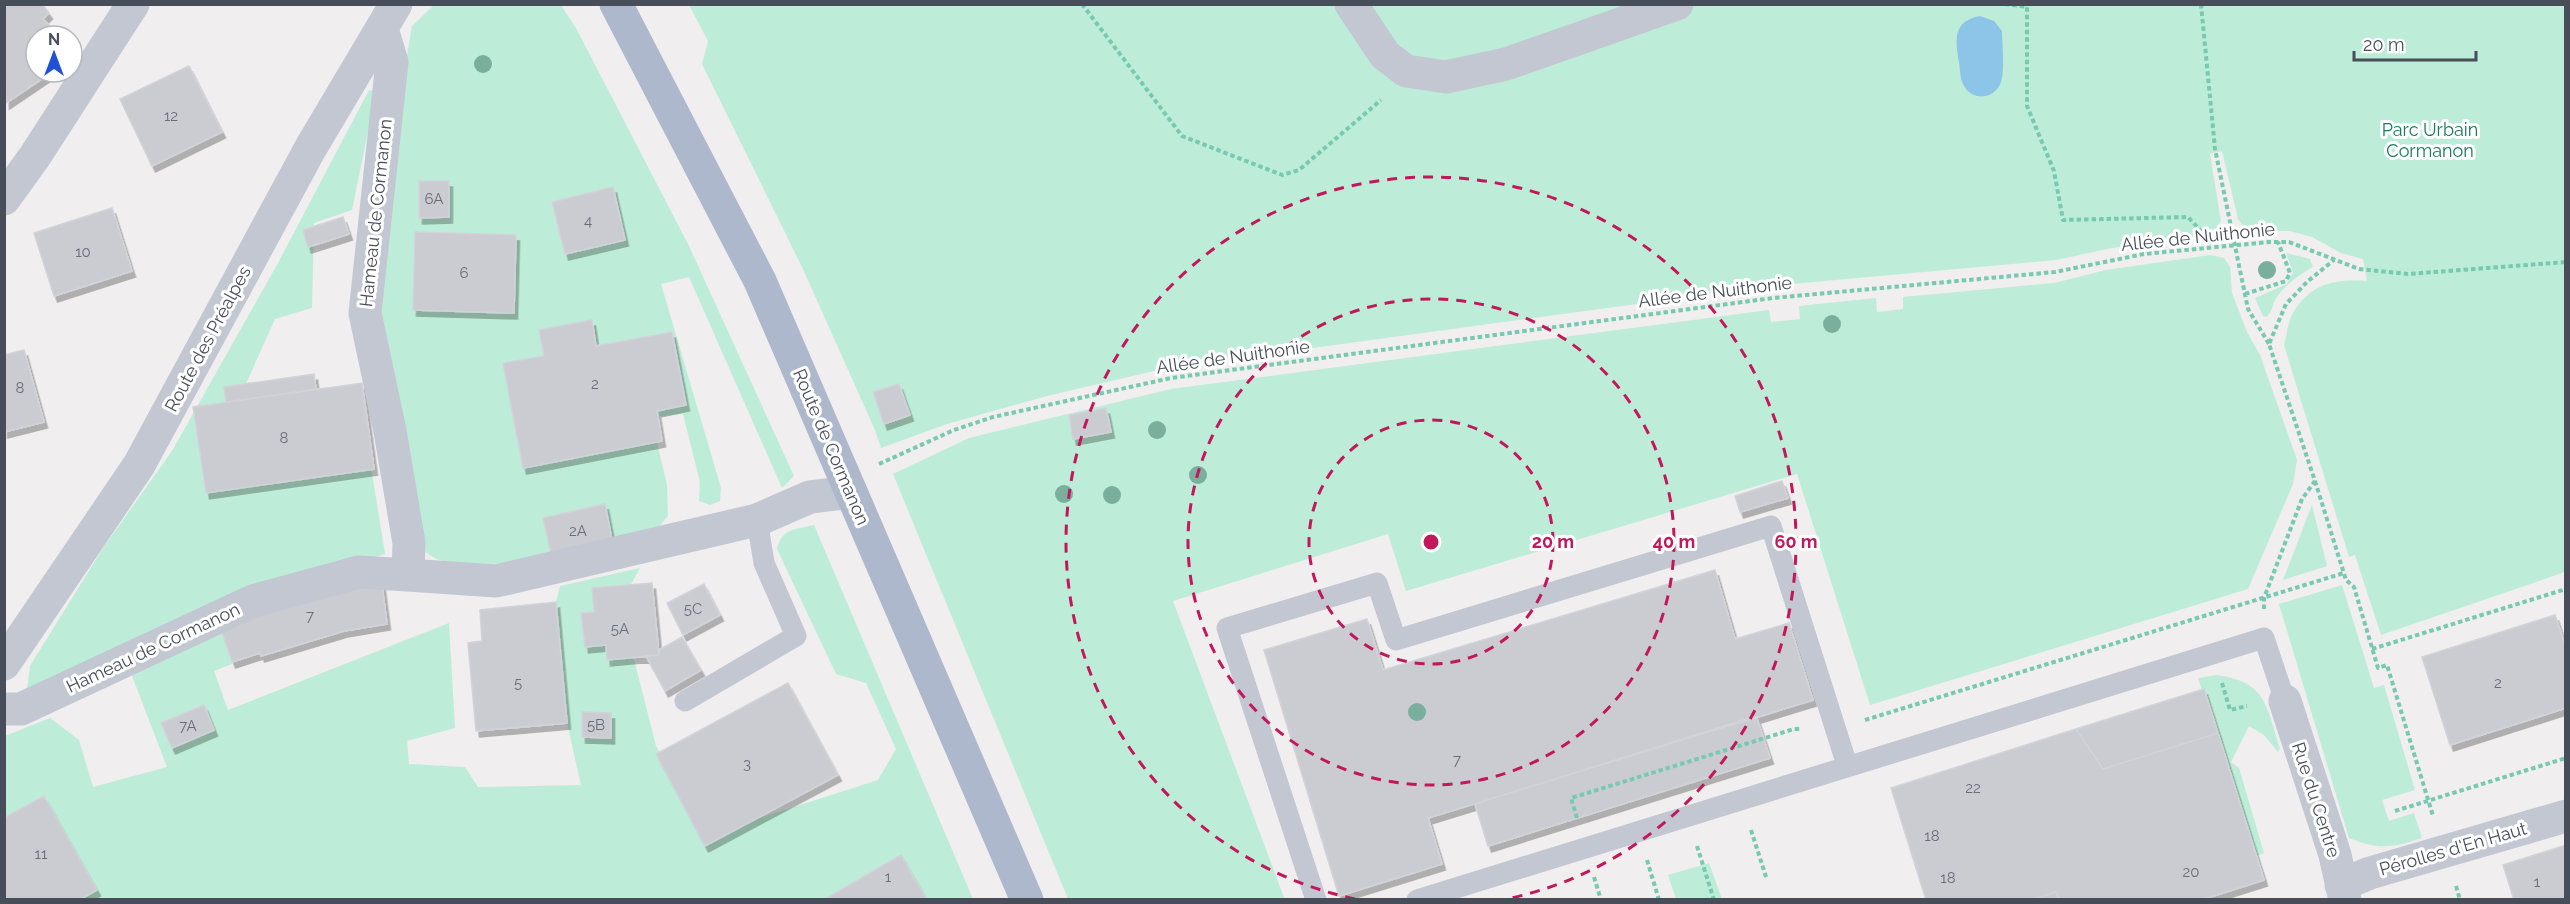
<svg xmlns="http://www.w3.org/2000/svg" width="2570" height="904" viewBox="0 0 2570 904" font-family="Raleway,sans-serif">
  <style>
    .green { fill: #bdedd8 }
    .water { fill: #8cc5e8 }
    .building { fill: #cbccd2; stroke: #d2d3d9; stroke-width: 1.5; filter: url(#shadow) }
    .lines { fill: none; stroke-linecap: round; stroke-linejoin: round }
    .path { stroke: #77c9af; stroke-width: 4; stroke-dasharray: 4.5 3; stroke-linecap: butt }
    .service { stroke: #c2c7d2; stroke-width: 21 }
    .minor { stroke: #c2c7d2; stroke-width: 33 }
    .primary { stroke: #aeb8cc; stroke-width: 33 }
    .tree { fill: #7aae9d }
    .ring { fill: none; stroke: #c2185b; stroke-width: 3; stroke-dasharray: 10 8 }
    .labels { text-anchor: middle; stroke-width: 6; stroke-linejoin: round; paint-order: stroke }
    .number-label { font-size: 15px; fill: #686e78 }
    .park-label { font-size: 18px; fill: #1a795a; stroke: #fff }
    .street-label { font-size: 18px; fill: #474e5a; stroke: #fff }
    .centre { fill: #c2185b; stroke: #fff; stroke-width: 3 }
    .ring-label { font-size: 18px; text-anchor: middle; font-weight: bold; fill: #c2185b; stroke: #fff; stroke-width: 6; stroke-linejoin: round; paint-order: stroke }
  </style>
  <defs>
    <filter id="shadow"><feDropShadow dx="3.5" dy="6" stdDeviation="0" flood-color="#0004"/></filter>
  </defs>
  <rect width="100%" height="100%" fill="#f0eeee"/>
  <path class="green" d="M434,5H561L577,30L689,246L794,476L782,488L689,277L661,284L721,488L720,501L710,505L699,501L700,482L683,414L651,417L667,485L668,516L654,532C608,542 456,588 424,550L376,319L379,223L412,26Z
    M689,5H2565V572L2381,635L2355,555L2349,557L2284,345C2287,335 2288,321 2293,313C2311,283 2335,279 2367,281L2363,259L2341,253L2312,237L2290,231H2247L2238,219L2222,151L2210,154L2221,221L2213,234L2112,248L2056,260L1771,286L1171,367L1047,396L947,424L881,448L875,430L802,267L702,64L708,41Z
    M369,90L376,92L352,210L314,223L312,308L275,319L223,435L370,461L385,554L261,591L27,689L30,666L103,548L172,451L278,263Z
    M2286,253L2310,259L2313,267C2300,274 2282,287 2275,300C2272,306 2272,313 2266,317L2263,316L2255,298L2287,284L2293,272Z
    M2210,255L2224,258L2230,267L2232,293L2247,332L2260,355L2297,460L2293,484L2248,589L1870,705L1797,474L1406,591L1388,534L1173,601L1285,900L1068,899L893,474L969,438L1171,389L1769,310L1771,322L1800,319L1799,306L1876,298L1877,312L1903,309V297L2054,283L2106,270Z
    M2312,505L2327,566L2283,580Z
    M814,525L973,899L5,900V736L50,718L79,740L93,787L167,767L129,668L220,627L232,664L214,671L228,710L449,623L455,728L407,741L409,764L465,767L478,787L581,785L567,723L556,602L560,586L640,568L620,604L656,746L707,835L878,780L896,749L866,683L836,674L777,549C782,528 794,530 814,525Z
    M2342,585L2374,688L2384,685L2415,790L2382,800L2389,821L2414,813L2422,838C2392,848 2379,850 2349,838L2279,604Z
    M2217,675C2267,682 2266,706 2280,748L2278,752L2264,735L2249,726L2231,762L2239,768L2264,853L2254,857L2198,678Z
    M1709,863L1722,899H1676L1668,875Z"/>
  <path class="water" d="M1980,16L1994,21L2002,31C2002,44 2005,70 2001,82C1995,100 1971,102 1963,84C1960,78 1960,68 1959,62C1955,39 1953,21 1980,16Z"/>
  <path class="building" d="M4,4H42L49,13L43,19L53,29L46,36H36V72H52L6,103Z
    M189,66L222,132L152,166L120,99Z
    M419,181H449V217L419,218Z
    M613,187L625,240L565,254L552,202Z
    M112,208L132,271L54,296L34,233Z
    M343,217L349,234L308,247L303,230Z
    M415,232L516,235L514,313L413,310Z
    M592,320L596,346L672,332L686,405L657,411L662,441L523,468L503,363L544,356L539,330Z
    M24,350L44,422L4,432V355Z
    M314,374L316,389L226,402L224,387Z
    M362,383L374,469L206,493L193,407Z
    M899,384L910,415L884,424L873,392Z
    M1106,408L1111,432L1073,439L1069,415Z
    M1782,481L1788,498L1740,512L1735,496Z
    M605,504L613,545L552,558L543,518Z
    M1715,570L1735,639L1789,623L1813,700L1428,818L1442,864L1339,896L1264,650L1367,619L1383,670Z
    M381,578L387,624L344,631L261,656L260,653L232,662L220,627Z
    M652,583L659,655L607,660L606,645L585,647L581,613L594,612L592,588Z
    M704,584L720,615L683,635L667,603Z
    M556,602L567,723L476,731L468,643L482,641L480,610Z
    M2555,615L2566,648V708L2450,745L2422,657Z
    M682,637L701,670L665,691L646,656L659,655V650Z
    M788,683L838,775L705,846L656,754Z
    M2204,689L2218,733L2103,769L2076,729Z
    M204,705L214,730L172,748L161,723Z
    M582,712L611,713V738L582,737Z
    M1756,716L1770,758L1488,846L1475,804Z
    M2076,729L2103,769L2218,733L2264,880L2201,900H2060L2056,892L2032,900H1926L1891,788Z
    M44,796L97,890L79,900H4V818Z
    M2566,845V900H2514L2503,865Z
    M901,855L927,900H823Z
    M2056,892L2060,900H2032Z"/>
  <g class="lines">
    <path class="path" d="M1082,4L1182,136L1282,175L1299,170L1381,100
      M2005,4L2027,7V106L2054,171L2063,220L2188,217L2214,245
      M2201,4L2215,149L2248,309L2269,344
      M2245,294L2286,281L2290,273L2278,242
      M879,464L954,430L993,417L1171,378L1773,298L2055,272L2144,254L2269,242H2289L2359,269L2408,274L2566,262
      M2315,481L2346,580L2354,587L2378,668L2387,665L2433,816
      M2264,609V598L2302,499L2315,481L2269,344L2286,304L2308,281L2334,260
      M2372,649L2566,589
      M2222,683L2230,710L2247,706
      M1865,720L2344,573
      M2395,811L2566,758
      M1577,818L1571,798L1794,729H1801
      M1751,830L1767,880
      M1697,846L1714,900
      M1647,860L1659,900
      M1594,877L1601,900
      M2456,886L2460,900"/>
    <path class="service" d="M685,701L796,636L764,563L757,520
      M1316,900L1227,628L1377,583L1396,640L1771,526L1847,765
      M1417,900L2264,638L2285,701"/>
    <path class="minor" d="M1351,4L1385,55L1406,71L1446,77L1506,64L1677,4
      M382,29L392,62L365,313L390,431L409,543L408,575L496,581L757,520L810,497L851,492
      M4,199L35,156L133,4
      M4,664L139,465L310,149L396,4
      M2285,701L2335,855L2345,900
      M4,709H21L253,601L359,572L408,575
      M2341,885L2370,873L2566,816"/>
    <path class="primary" d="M616,4L760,281L1027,900"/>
  </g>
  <g class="tree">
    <circle cx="483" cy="64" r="9"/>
    <circle cx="2267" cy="270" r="9"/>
    <circle cx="1832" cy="324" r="9"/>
    <circle cx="1157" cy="430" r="9"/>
    <circle cx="1198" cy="475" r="9"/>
    <circle cx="1064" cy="494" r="9"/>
    <circle cx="1112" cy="495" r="9"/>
    <circle cx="1417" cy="712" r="9"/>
  </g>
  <g class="ring">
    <circle cx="1431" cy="542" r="122"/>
    <circle cx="1431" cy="542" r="243"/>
    <path d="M1355 899A365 365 0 1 1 1507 899"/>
  </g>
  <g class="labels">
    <g class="number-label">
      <text x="171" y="121">12</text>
      <text x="434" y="204">6A</text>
      <text x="588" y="226">4</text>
      <text x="83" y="257">10</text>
      <text x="464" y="278">6</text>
      <text x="595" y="389">2</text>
      <text x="20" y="393">8</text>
      <text x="284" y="443">8</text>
      <text x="578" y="536">2A</text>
      <text x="693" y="614">5C</text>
      <text x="310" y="621">7</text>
      <text x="620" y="634">5A</text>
      <text x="518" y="688">5</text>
      <text x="2498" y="688">2</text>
      <text x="596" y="730">5B</text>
      <text x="188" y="731">7A</text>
      <text x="1457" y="765">7</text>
      <text x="747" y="769">3</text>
      <text x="1973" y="793">22</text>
      <text x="1932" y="841">18</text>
      <text x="41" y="859">11</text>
      <text x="2191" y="877">20</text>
      <text x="888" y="882">1</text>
      <text x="1948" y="883">18</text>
      <text x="2537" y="887">1</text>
    </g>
    <g class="park-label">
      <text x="2430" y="136">Parc Urbain<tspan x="2430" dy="21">Cormanon</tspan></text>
    </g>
    <g class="street-label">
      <text transform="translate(376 213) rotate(-84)" y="6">Hameau de Cormanon</text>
      <text transform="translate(2198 237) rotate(-6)" y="6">Allée de Nuithonie</text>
      <text transform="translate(1715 292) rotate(-7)" y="6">Allée de Nuithonie</text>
      <text transform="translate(208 339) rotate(-62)" y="6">Route des Préalpes</text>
      <text transform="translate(1233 357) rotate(-8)" y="6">Allée de Nuithonie</text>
      <text transform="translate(831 447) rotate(67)" y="6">Route de Cormanon</text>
      <text transform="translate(153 648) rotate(-25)" y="6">Hameau de Cormanon</text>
      <text transform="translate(2316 800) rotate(72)" y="6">Rue du Centre</text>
      <text transform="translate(2453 849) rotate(-16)" y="6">Pérolles d'En Haut</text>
    </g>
  </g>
  <circle cx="1431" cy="542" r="9" class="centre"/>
  <g class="ring-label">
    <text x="1553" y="548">20 m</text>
    <text x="1674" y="548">40 m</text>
    <text x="1796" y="548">60 m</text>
  </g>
  <rect width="2570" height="904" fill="none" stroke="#474e5a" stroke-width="12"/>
  <g transform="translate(54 54)"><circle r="28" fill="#ffffff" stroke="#b5b8bd" stroke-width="1.5"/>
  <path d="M0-4.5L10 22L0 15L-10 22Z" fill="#2050d8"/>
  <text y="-9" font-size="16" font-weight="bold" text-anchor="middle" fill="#474e5a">N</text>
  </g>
  <path d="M2354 51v9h122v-9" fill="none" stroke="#474e5a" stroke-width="3"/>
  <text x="2363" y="51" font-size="18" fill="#474e5a" stroke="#ffffff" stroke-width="4.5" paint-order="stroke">20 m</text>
</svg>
